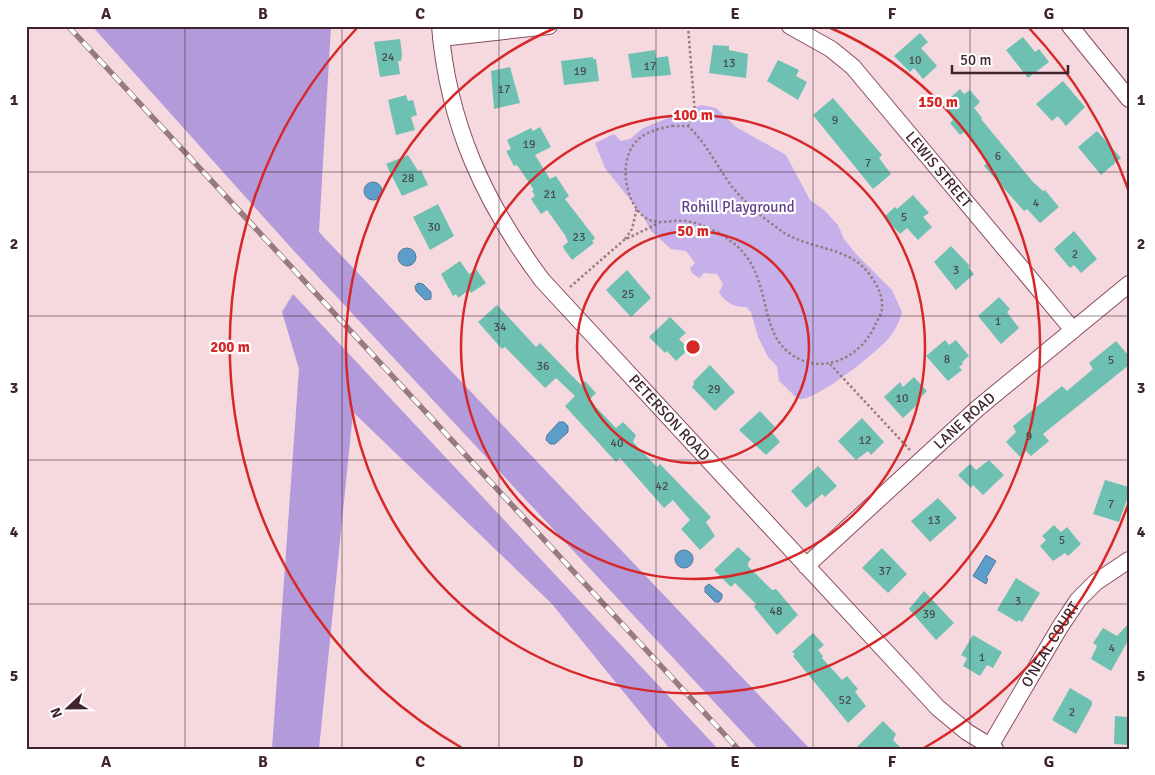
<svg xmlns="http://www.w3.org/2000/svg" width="1155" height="775" viewBox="0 0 1155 775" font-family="Signika,sans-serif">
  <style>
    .green { fill: #c5b0e9 }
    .forest { fill: #b39adb }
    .water { fill: #5d9dca; stroke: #54799b }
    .building { fill: #6dc0b2 }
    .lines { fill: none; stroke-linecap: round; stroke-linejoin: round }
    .minor-casing { stroke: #894c5e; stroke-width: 18 }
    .path { stroke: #987b83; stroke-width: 2.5; stroke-dasharray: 2.5 2.5; stroke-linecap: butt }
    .minor { stroke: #fff; stroke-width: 16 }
    .rail-casing { stroke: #977a82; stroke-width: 5.5 }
    .rail { stroke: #fff; stroke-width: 4; stroke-dasharray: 11; stroke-linecap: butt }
    .grid { fill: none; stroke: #3f242c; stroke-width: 1; stroke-opacity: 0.55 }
    .ring { fill: none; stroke: #d62828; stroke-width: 2.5 }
    .labels { text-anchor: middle; stroke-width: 4.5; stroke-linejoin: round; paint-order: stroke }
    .number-label { font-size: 12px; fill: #4a4b4e }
    .street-label { font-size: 15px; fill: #3f242c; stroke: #fff }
    .park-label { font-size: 15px; fill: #603f8c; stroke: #fff }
    .centre { fill: #d62828; stroke: #fff; stroke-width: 2.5 }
    .ring-label { font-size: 15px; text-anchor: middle; font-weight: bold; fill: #d62828; stroke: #fff; stroke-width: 4.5; stroke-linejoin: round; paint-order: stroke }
    .neatline { fill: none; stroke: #3f242c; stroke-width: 2 }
    .grid-label { font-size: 16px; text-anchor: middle; font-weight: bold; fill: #3f242c }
  </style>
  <rect width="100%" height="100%" fill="#f6d8df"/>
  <path class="green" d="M701,105L716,108L736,127L786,155L810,200L824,210L838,225L844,239L857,255L892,290L902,312C899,323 895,331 888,339C877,352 815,402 799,399C796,398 784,385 779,381L777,366L768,357L758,337L751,312L746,307C733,307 727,303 719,293L723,284L717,274L704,273L699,278L692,273L690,268L695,263L686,251L671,249L651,231L643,216L605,168L595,143L614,134L621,141L630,139L643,128Z"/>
  <path class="forest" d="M92,26H331L319,232L810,749H758L294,251Z
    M293,294L718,749H670L552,604L353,412L319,749H272L299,369L282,312Z"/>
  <path class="water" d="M364 191a9 9 0 1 1 18 0a9 9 0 1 1-18 0Z
    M398 257a9 9 0 1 1 18 0a9 9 0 1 1-18 0Z
    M418,283L423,284L431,292V299L425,300L416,291L415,286Z
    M559,422H564L568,426V432L555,444H550L546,440L547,435Z
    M675 559a9 9 0 1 1 18 0a9 9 0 1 1-18 0Z
    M986,555L996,561L986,578L988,579L986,584L973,576Z
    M709,584L722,594V598L719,602H715L705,592V587Z"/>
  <path class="building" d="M920,33L928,42L921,48L937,66L923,79L914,68L910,72L894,56Z
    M1023,37L1035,52L1039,49L1049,62L1028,78L1006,50Z
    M400,39L402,54L401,61H398L400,74L380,77L374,42Z
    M713,45L729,46V50L748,54L746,78L709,73Z
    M655,50L656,58L668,56L671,75L632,78L628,54Z
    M593,57V59H596L599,81L564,85L561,61Z
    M778,60L799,70L796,76L807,82L798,100L767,81Z
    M510,67L520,103L494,109L491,71Z
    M1063,81L1085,107L1066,126L1058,116L1052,121L1036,104Z
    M960,89L964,94L970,90L980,102L974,108L982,118L981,119L1033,182L1043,191L1045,190L1059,207L1040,223L1027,209L1024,211L984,166L988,162L964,132L960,135L950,123L953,120L942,105Z
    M406,95L408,101L413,100L417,115L411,117L415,130L396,135L388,100Z
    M833,98L882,155L879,158L891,174L873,189L813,115Z
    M540,127L551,147L535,155L550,179L556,176L569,196L565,199L595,238L592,241L594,243L572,260L564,249L563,246L568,242L565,235L547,210L541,214L531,199L535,196L532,191L534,190L517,165L514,166L506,151L511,149L507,140L531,128L533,131Z
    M1097,131L1121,158L1101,175L1078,147Z
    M408,155L418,171L421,170L428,185L402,196L386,164Z
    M913,195L929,213L923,217L932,227L918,240L907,228L900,234L884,217L895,207L897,209Z
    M438,204L454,236L430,250L413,217Z
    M1074,231L1097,259L1081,273L1074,265L1070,268L1054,249Z
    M951,246L970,266L968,267L974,274L956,290L934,262Z
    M460,261L469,274L476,269L486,283L471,293L469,290L458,298L456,294L453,296L441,274Z
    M627,270L651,298L631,317L606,290Z
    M999,297L1010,309L1007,312L1019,328L1001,344L978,316Z
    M497,305L536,347L540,343L581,385L585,381L596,393L590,399L595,406L616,428L623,422L636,435L633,442L657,467L660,464L711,517L706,522L715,536L700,550L681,529L690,520L673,500L664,508L620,458L616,462L565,406L575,396L556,378L545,388L505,347L502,349L478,322Z
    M670,317L686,333L679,339L689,349L676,361L667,351L665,353L649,337Z
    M945,340L949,345L956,340L969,356L962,362L963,364L959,367L962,370L948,381L926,356Z
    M1116,341L1129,356V365L1043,434L1049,441L1031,456L1026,451L1020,457L1006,442L1016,432L1013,426L1062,386L1067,391L1093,369L1089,363Z
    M710,365L735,392L715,411L692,387L694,384L693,382Z
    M914,377L927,391L917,401L919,403L903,418L884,397L900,382L903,387Z
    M760,411L775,427L771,431L780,442L766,455L739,430Z
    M862,418L884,442L871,455L868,451L856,460L838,441Z
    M989,460L1004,475L983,495L973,485L971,488L958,475L970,464L976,470Z
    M818,466L837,486L825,497L822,494L806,508L791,491Z
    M1105,480L1129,487V494L1119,522L1093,514Z
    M938,498L957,518L930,542L911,521Z
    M1054,525L1061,532L1067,527L1081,544L1068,556L1065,553L1053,561L1040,546L1046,540L1042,536Z
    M738,547L751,559L748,563V566L772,590L776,589L798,615L777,635L754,607L756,604L735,583L731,587L714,570Z
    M882,548L907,574L888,593L862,568Z
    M1016,578L1040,593L1022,622L1019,620L1017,622L997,610Z
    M924,591L954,623L936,640L909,609Z
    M1129,623V639L1111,671L1091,659L1097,646L1093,643L1103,628L1117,636Z
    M813,633L824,645L818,650L823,656L822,658L842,680L847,676L858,689L855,692L866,706L848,723L793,656L795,654L792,652Z
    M973,635L1002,652L993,668L987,665L980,676L963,666L967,658L961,655Z
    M1070,688L1092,701V705L1076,734L1052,720Z
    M1115,716L1129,717V745L1114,744Z
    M883,721L896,734L893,740L902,749H855Z"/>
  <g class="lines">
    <defs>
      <g id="minor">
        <path id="s1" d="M440,26C448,124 484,202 542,280L938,708L967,732L995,749"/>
        <path id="s2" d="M790,26L831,49L853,67L1073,330"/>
        <path d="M1070,26L1129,99"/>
        <path d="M441,38L549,26"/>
        <path id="s3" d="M806,566L978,408L1129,284"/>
        <path id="s4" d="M990,746L1060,627L1078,600L1096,582L1129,560"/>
      </g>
    </defs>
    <use href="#minor" class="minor-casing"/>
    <path class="path" d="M688,26L695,114L688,126
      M672,126H688C706,143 714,161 728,181C742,201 763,218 783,232C810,250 850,246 870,275C876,284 882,293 882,305C883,311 879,318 876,323C862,358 820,378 788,352C759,328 771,279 739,248C725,235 705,224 686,221C671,219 656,227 643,216C623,198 618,155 640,138C648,131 662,128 672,126Z
      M625,239L632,229L637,208
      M570,287L624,240L659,223
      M830,364L910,450"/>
    <use href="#minor" class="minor"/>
    <defs>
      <path id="rail" d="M68,26L738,749"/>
    </defs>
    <use href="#rail" class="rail-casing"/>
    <use href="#rail" class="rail"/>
  </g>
  <path class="grid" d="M185,26V749M342,26V749M499,26V749M656,26V749M813,26V749M970,26V749M26,172H1129M26,316H1129M26,460H1129M26,604H1129"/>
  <g class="ring">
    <circle cx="693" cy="347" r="116"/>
    <circle cx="693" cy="347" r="232"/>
    <path d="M826 26A347 347 0 1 1 560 26"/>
    <path d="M1128 505A463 463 0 0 1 924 748M462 748A463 463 0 0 1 357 28M1029 28A463 463 0 0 1 1128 189"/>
  </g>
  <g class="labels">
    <g class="number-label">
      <text x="388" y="61">24</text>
      <text x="915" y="64">10</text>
      <text x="729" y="67">13</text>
      <text x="650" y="70">17</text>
      <text x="580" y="75">19</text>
      <text x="504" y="93">17</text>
      <text x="835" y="124">9</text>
      <text x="529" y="148">19</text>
      <text x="998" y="160">6</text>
      <text x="868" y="167">7</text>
      <text x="408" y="182">28</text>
      <text x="550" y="198">21</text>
      <text x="1036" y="207">4</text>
      <text x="904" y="221">5</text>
      <text x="434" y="231">30</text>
      <text x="579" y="241">23</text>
      <text x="1075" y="258">2</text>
      <text x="956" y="274">3</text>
      <text x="628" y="298">25</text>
      <text x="998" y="325">1</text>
      <text x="500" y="331">34</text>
      <text x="947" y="363">8</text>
      <text x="1111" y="364">5</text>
      <text x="543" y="370">36</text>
      <text x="714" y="393">29</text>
      <text x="902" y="402">10</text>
      <text x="1029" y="440">9</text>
      <text x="865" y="444">12</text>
      <text x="617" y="447">40</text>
      <text x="662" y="490">42</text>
      <text x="1111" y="508">7</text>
      <text x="934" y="524">13</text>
      <text x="1062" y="544">5</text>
      <text x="885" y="575">37</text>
      <text x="1018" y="605">3</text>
      <text x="776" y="615">48</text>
      <text x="929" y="618">39</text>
      <text x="1112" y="652">4</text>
      <text x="982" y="661">1</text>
      <text x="845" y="704">52</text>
      <text x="1072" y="716">2</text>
    </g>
    <g class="street-label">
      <text dy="5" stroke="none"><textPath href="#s2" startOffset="209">LEWIS STREET</textPath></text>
      <text dy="5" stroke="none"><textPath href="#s1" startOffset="465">PETERSON ROAD</textPath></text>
      <text dy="5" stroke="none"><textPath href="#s3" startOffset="215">LANE ROAD</textPath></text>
      <text dy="5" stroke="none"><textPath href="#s4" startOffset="118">O'NEAL COURT</textPath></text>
    </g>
    <g class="park-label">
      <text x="738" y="212">Rohill Playground</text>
    </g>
  </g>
  <circle cx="693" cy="347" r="8" class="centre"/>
  <g class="ring-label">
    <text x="938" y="107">150 m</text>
    <text x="693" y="120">100 m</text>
    <text x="693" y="236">50 m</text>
    <text x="230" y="352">200 m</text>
  </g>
  <rect width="1155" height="775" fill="none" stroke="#ffffff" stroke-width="55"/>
  <g transform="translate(68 708) rotate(248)" stroke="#ffffff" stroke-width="4" paint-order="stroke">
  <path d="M0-4L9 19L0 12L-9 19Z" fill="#3f242c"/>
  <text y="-8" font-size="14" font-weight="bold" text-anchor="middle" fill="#3f242c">N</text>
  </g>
  <path d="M952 65v8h116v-8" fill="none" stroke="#3f242c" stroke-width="2.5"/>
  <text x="960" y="65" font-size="15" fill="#3f242c" stroke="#ffffff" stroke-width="4" paint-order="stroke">50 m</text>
  <rect x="28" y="28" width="1100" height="720" class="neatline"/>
  <g class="grid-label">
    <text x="106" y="19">A</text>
    <text x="263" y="19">B</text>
    <text x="420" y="19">C</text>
    <text x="578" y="19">D</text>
    <text x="735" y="19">E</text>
    <text x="892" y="19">F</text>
    <text x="1049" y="19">G</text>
    <text x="14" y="105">1</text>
    <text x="1141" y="105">1</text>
    <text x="14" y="249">2</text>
    <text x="1141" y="249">2</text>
    <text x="14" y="393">3</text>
    <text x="1141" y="393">3</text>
    <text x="14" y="537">4</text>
    <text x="1141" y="537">4</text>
    <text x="14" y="681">5</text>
    <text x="1141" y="681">5</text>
    <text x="106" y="767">A</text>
    <text x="263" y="767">B</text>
    <text x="420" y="767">C</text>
    <text x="578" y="767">D</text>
    <text x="735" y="767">E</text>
    <text x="892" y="767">F</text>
    <text x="1049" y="767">G</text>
  </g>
</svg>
